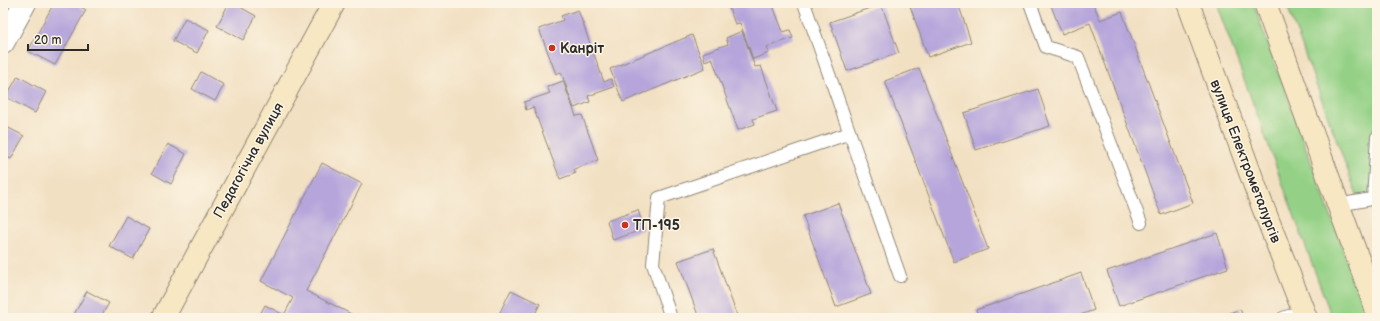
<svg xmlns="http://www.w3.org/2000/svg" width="1380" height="321" viewBox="0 0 1380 321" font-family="'Balsamiq Sans',sans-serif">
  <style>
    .green { fill: #94d186; stroke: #607e58 }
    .building { fill: #b5a5db }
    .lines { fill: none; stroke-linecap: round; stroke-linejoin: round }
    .service-casing { stroke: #8e8676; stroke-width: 14 }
    .minor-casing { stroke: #8e8676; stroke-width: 24 }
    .secondary-casing { stroke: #8e8676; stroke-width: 24 }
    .service { stroke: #fff; stroke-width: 12 }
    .minor { stroke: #fff; stroke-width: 22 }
    .secondary { stroke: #f8e7c3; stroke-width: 22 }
    .poi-dot { fill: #c8321e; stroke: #fcf5e5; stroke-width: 1.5 }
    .labels { text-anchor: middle; stroke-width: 3; stroke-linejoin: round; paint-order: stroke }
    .poi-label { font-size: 14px; font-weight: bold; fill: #2b2b2b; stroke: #fcf5e5; text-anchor: start }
    .street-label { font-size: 14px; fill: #2b2b2b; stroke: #fcf5e5 }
  </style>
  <rect width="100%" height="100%" fill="#fcf5e5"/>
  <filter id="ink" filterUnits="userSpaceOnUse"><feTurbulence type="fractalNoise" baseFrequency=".025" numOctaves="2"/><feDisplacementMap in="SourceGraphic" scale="8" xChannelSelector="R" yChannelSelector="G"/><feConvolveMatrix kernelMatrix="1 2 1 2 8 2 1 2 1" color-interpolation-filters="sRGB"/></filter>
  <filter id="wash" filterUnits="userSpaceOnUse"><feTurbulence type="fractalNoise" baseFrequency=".012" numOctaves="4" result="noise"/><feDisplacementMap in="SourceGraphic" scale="16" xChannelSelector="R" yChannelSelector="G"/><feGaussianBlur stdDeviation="0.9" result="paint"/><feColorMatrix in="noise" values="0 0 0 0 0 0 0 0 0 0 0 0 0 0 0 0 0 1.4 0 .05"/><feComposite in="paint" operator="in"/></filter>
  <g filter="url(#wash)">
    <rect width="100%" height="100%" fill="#f2e0c2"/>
    <path class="green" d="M1216,3H1253L1368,318H1332Z
      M1286,3H1377V137L1373,199L1359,201Z"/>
    <g id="blocks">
      <path class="building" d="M54,3H74L86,10L55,65L28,51Z
        M229,3H233L256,16L243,40L217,26Z
        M727,3H772L783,32L790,30L793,38L767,47L769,53L753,59L740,23L735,24Z
        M909,3H958L971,42L928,57Z
        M1050,3H1093L1100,20L1122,12L1193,203L1161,215L1090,23L1062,34Z
        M881,4L899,53L847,71L830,22Z
        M578,10L604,82L611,79L614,87L588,96L590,102L574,108L561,72L556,74L539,29L563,20L561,16Z
        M185,18L209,30L197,53L173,41Z
        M742,31L755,67L761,66L777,111L753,119L755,124L738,130L712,58L705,61L703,53L728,44L726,38Z
        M692,35L705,68L623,102L610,69Z
        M919,68L988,249L954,262L885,81Z
        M201,72L224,85L215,101L192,89Z
        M18,76L46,92L35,113L6,97Z
        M563,81L576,116L582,115L598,160L574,169L576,173L560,179L533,107L526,110L524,102L550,93L547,87Z
        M1038,89L1050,126L976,150L964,113Z
        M3,125L24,136L11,159L3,155Z
        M168,144L186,154L171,184L152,173Z
        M322,163L362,184L306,291L359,318H258L265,305L284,315L293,298L261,281Z
        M838,203L871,294L836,307L803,216Z
        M638,210L644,229L613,240L607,221Z
        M126,216L149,229L133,259L109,246Z
        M1217,233L1228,268L1119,306L1107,271Z
        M713,249L738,318H699L678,261Z
        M1081,273L1094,310L1072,318H979L976,310Z
        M511,290L540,304L533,318H497Z
        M87,291L109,303L100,318H72Z
        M1240,309L1244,318H1216Z"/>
    </g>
  </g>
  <g filter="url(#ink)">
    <use href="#blocks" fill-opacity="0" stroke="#8e8676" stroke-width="1"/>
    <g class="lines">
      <defs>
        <path id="service" d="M804,3L900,276
          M1030,3L1046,47L1078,57L1141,223
          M1373,199L1377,137
          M1338,205L1377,198
          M671,318L653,264L659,198L850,133
          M1283,318L1303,311"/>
        <path id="minor" d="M3,43L25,3"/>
        <path id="secondary" d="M1188,3L1259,197L1306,318
          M1265,3L1377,311
          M163,318L334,3"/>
      </defs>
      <use href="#service" class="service-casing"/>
      <use href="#minor" class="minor-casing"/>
      <use href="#secondary" class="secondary-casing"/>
      <use href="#service" class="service"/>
      <use href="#minor" class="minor"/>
      <use href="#secondary" class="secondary"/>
    </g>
  </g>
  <g class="poi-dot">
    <circle cx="552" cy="48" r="4"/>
    <circle cx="625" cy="225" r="4"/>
  </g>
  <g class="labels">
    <g class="poi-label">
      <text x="560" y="53">Канріт</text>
      <text x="633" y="230">ТП-195</text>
    </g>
    <g class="street-label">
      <text transform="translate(248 160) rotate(-61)" y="5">Педагогічна вулиця</text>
      <text transform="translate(1246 161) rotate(69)" y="5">вулиця Електрометалургів</text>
    </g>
  </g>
  <rect width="1380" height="321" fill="none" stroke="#fcf5e5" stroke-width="16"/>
  <path d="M28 44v6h60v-6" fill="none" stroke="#2b2b2b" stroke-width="2"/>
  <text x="34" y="44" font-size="12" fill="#2b2b2b" stroke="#fcf5e5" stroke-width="3" paint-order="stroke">20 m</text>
</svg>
